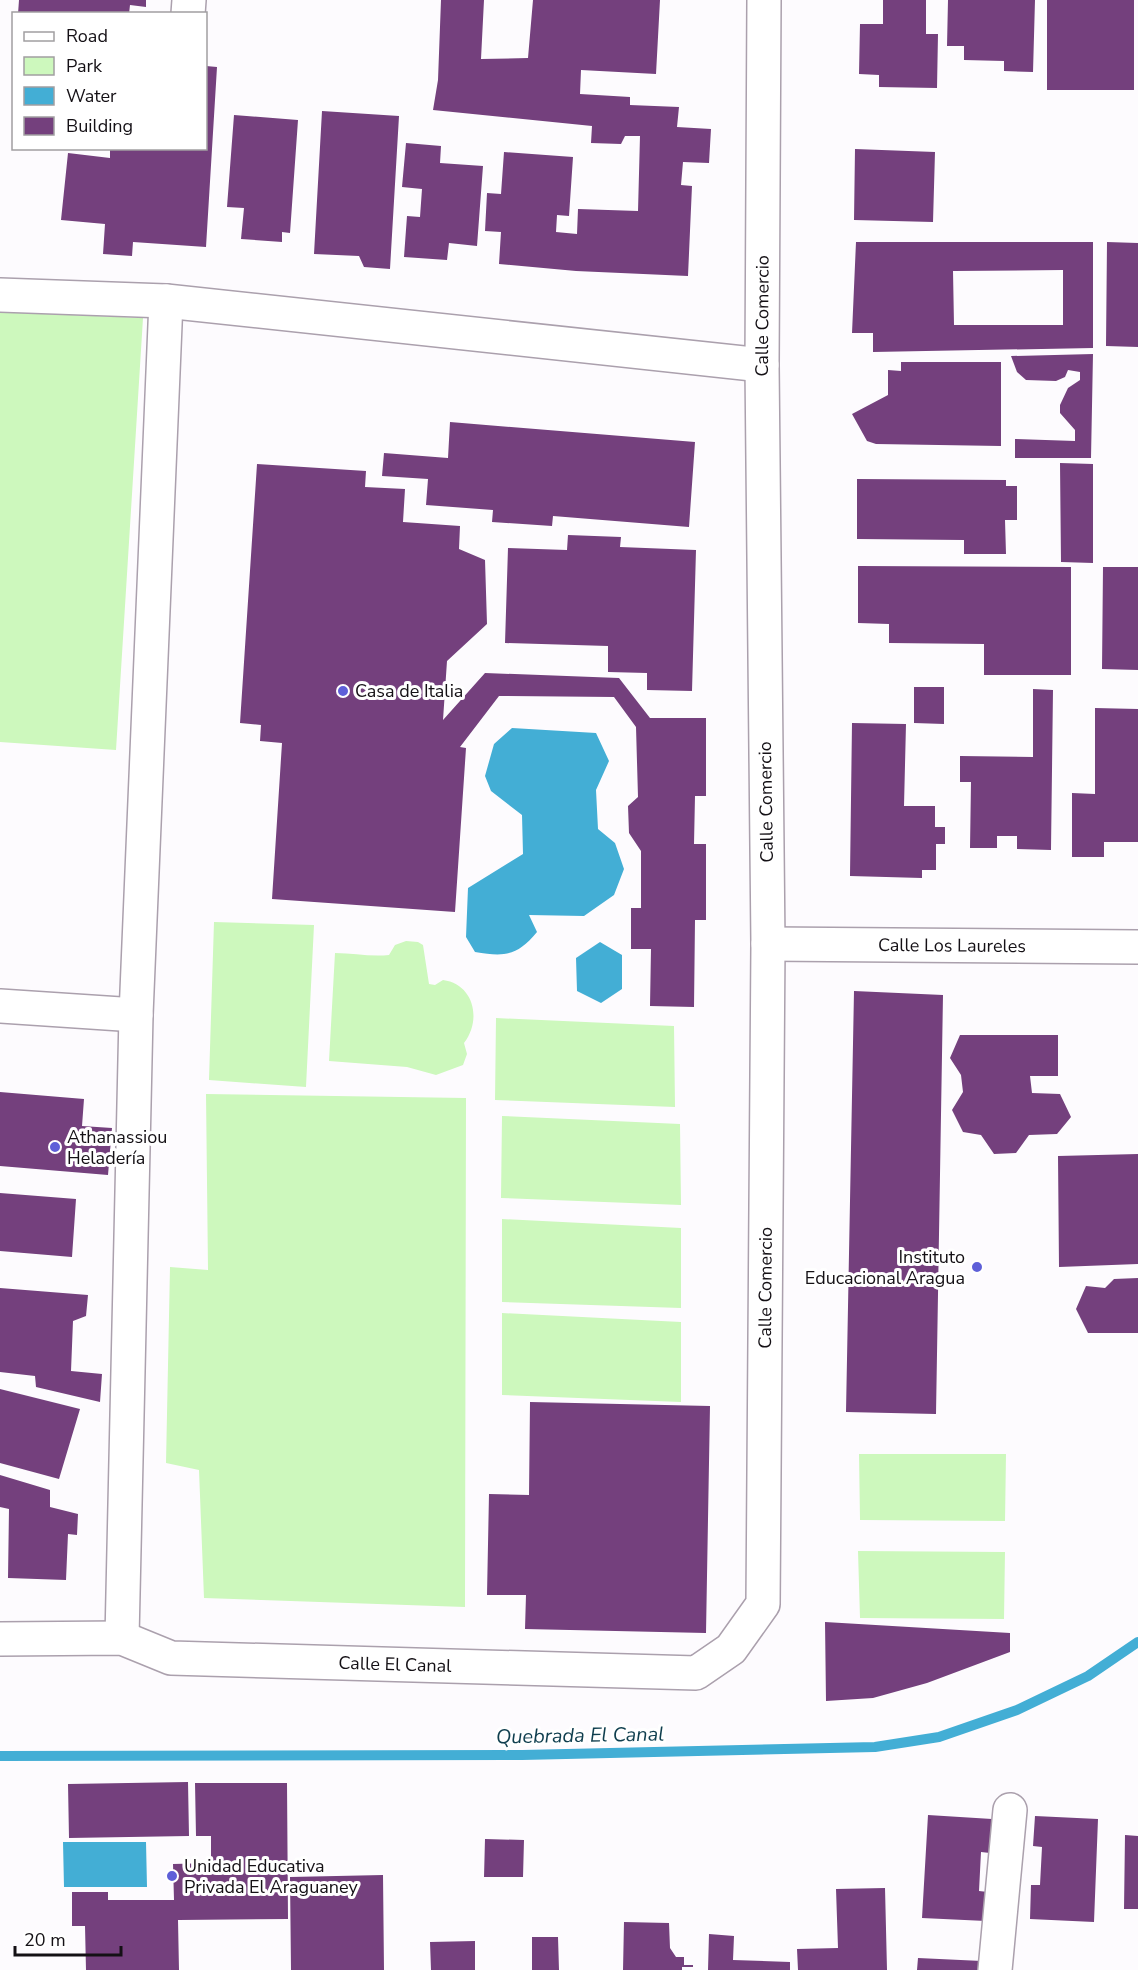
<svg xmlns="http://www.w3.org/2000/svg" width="1138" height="1970" viewBox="0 0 1138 1970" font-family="'Nunito Sans',sans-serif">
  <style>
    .green { fill: #cdf8bd }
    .water { fill: #43aed5 }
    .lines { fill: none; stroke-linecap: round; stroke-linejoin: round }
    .stream { stroke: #43aed5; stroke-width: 10 }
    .building { fill: #74407d; fill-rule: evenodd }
    .minor-casing { stroke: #aba0ad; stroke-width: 36 }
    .minor { stroke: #fff; stroke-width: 33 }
    .poi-dot { fill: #5e5fd8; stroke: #fff; stroke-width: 2 }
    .labels { text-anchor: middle; stroke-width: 6; stroke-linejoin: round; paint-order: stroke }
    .street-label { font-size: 18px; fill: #141015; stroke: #fff }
    .poi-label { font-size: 18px; fill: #141015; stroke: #fff; text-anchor: start }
    .water-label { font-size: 20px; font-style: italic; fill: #0f3e4e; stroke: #fff }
  </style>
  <rect width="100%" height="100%" fill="#fdfbfe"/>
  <path class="green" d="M0,312L143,318L116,750L0,742Z
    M214,922L314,925L306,1087L209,1080Z
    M406,941L418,942L423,945L429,984L435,985L443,980C474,984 482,1020 464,1043L467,1054L463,1065L436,1075L407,1067L329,1061L335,953C354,953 370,957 389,955L395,945Z
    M496,1018L674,1026L675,1107L495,1100Z
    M206,1094L466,1098L465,1607L204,1598L199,1470L166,1463L170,1267L208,1270Z
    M502,1116L680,1124L681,1205L501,1198Z
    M502,1219L681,1228V1308L502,1302Z
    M502,1313L681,1322V1402L502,1395Z
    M859,1454H1006L1005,1521L860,1520Z
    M858,1551L1005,1552L1004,1619L860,1618Z"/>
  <path class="water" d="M512,728L596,733L609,761L596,790L598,829L615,843L624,869L614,895L584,916L529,915L537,932C517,956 505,957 475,952L466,937L468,888L523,854L522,815L491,791L485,776L494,744Z
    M600,942L622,955V989L601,1003L577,991L576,958Z
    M63,1842H146L147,1887H64Z"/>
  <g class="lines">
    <path class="stream" d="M0,1756L522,1755L875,1747L939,1737L1017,1710L1088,1676L1138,1642"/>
  </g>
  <path class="building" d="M19,0H146V7L130,5L129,14H18Z
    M441,0H484L481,59L528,58L533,0H660L656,74L581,70L580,94L630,97V105L679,107L677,127L711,129L709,163L683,162L681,185L692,186L688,276L576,271L499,264L501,232L485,231L487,193L501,194L504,152L573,157L569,216L557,215L556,232L577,234L578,209L638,211L640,136H625L621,144L591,143L592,126L433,110L438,80Z
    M883,0H926V34H938L937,88L879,87V75L859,74L860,24H883Z
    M948,0H1035L1033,72L1004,71V61L964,60V46H947Z
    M1047,0H1134V90H1047Z
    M206,66L217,67L206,247L133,242L132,256L103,254L105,224L61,220L68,153L110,158V148H206Z
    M322,111L399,116L390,269L364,267L359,256L314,254Z
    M234,115L298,120L290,233L282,232V242L241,239L244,208L227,207Z
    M406,143L441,146L440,163L483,166L477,246L449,243L447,260L404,257L407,216L420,217L422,189L402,187Z
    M855,149L935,152L933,222L854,220Z
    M856,242H1093V348L873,352V333H852ZM1063,270V325H954L953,271Z
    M1107,242L1138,243V347L1106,346Z
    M1093,354L1091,458H1015V439L1075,441V430L1060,413V405L1068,388L1080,380V372L1068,370L1065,377L1056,381L1026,380L1017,372L1011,356Z
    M901,362H1001V446L876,444L867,441L852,414L888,395V370L901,371Z
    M450,422L695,442L689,527L553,516L552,526L492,522L493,510L426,505L428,479L382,476L384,453L448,458Z
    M1060,463L1093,464V563L1061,562Z
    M257,464L366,471L365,487L405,489L403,522L460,526L459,549L485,560L487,624L447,661L443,720L485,673L619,678L650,718H706V796H695L694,844H706V920H695L694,1007L650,1006L651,949H631V908H641V851L629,833L628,806L638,797L636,727L614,697L499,696L460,747L466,748L455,912L272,899L282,743L260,741L261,725L240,723Z
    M857,479L1006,480V486H1017V520H1005L1006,554H964V540L857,539Z
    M568,535L621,537L620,547L696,550L692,691L647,690V673L608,672V646L505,643L508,548L567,550Z
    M858,566L1071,567V675H984V644L889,643V624L858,623Z
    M1103,567H1138V670L1102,669Z
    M914,687H944V724L914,723Z
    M1033,689L1053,690L1051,850L1017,849V836H997V848H970L971,782H960V756L1033,757Z
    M1095,708L1138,709V842H1104V857H1072V793L1095,794Z
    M852,723L906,724L904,806H935V827H945V844H936V870H922V878L850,876Z
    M854,991L943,995L936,1414L846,1412Z
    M960,1035H1058V1076H1030L1032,1093L1060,1094L1071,1117L1057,1134L1029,1135L1016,1153L994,1154L981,1135L963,1132L952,1110L963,1092L961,1075L950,1058Z
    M0,1092L84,1099L82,1126L112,1128L108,1175L0,1166Z
    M1138,1154V1264L1059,1267L1058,1156Z
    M0,1193L76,1199L72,1257L0,1251Z
    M1138,1278V1333H1088L1076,1309L1086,1286L1105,1288L1114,1279Z
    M0,1288L88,1295L86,1316L73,1321L71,1371L102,1374L100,1402L36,1387L35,1376L0,1372Z
    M0,1389L80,1409L59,1479L0,1463Z
    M530,1402L710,1406L706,1633L525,1629L526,1595H487L489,1494L529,1495Z
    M0,1475L50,1490V1507L78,1514L77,1535L68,1534L66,1580L8,1578L9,1509L0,1507Z
    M825,1622L1010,1633V1652L927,1683L873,1698L826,1701Z
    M188,1782L189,1836L69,1838L68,1784Z
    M195,1783H287L288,1919L178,1920L179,1970H86L85,1926H72V1892H108V1900H174L173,1864L211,1863V1836H196Z
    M928,1815L992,1819L990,1853L981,1852L979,1891L988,1892L986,1921L922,1918Z
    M1035,1816L1098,1819L1094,1922L1030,1919L1031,1885H1040L1042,1847L1033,1846Z
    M1125,1835L1138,1836V1909H1124Z
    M485,1839L524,1840L523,1877H484Z
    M383,1875L384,1970H291L290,1877Z
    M885,1888L887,1970H798L797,1949L838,1948L836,1889Z
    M624,1922L669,1923L670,1948L676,1957H684V1965H693V1967H682V1970H623Z
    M709,1934L734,1936L733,1960L790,1962V1970H708Z
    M532,1937H558L559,1970H532Z
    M475,1941V1970H431L430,1942Z
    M918,1958L982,1961V1970H917Z"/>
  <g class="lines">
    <defs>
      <g id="minor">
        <path d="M188,14L189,0"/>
        <path d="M0,295L166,301L762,365"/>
        <path id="s1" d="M768,944L1138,947"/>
        <path d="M0,1006L136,1015"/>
        <path d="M122,1638L136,1015L166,301"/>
        <path id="s2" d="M0,1639L122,1638L171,1658L696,1673L731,1649L763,1604L768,944L762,365L764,0"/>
        <path d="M995,1970L1010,1810"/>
      </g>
    </defs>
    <use href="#minor" class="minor-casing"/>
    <use href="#minor" class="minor"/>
  </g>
  <g class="poi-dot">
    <circle cx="343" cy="691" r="6"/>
    <circle cx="55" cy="1147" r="6"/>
    <circle cx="977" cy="1267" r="6"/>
    <circle cx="172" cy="1876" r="6"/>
  </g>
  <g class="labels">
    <g class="street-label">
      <text dy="6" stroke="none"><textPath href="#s2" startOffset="2086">Calle Comercio</textPath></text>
      <text transform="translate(766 802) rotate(-91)" y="6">Calle Comercio</text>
      <text dy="6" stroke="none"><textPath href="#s1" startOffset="184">Calle Los Laureles</textPath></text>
      <text dy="6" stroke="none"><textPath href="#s2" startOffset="1114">Calle Comercio</textPath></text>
      <text dy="6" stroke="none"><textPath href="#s2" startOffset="399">Calle El Canal</textPath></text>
    </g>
    <g class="poi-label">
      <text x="355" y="697">Casa de Italia</text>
      <text x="67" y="1143">Athanassiou<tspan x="67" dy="21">Heladería</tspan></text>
      <text x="965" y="1263" text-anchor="end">Instituto<tspan x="965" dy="21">Educacional Aragua</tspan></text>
      <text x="184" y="1872">Unidad Educativa<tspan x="184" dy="21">Privada El Araguaney</tspan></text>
    </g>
    <g class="water-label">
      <text transform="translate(580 1735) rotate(-1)" y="7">Quebrada El Canal</text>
    </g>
  </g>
  <rect x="12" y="12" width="195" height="138" fill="#ffffff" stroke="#a19fa1" stroke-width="1.5"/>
  <rect x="24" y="32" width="30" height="9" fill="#ffffff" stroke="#a19fa1" stroke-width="1.5"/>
  <text x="66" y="42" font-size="18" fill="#141015">Road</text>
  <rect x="24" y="57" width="30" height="18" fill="#cdf8bd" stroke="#a19fa1" stroke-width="1.5"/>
  <text x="66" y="72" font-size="18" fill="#141015">Park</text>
  <rect x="24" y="87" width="30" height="18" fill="#43aed5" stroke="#a19fa1" stroke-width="1.5"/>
  <text x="66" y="102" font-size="18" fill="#141015">Water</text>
  <rect x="24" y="117" width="30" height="18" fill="#74407d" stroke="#a19fa1" stroke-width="1.5"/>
  <text x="66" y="132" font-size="18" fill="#141015">Building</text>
  <path d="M15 1946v9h106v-9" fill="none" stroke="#141015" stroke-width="3"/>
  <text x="24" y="1946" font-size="18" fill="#141015" stroke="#ffffff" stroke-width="4.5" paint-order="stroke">20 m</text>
</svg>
